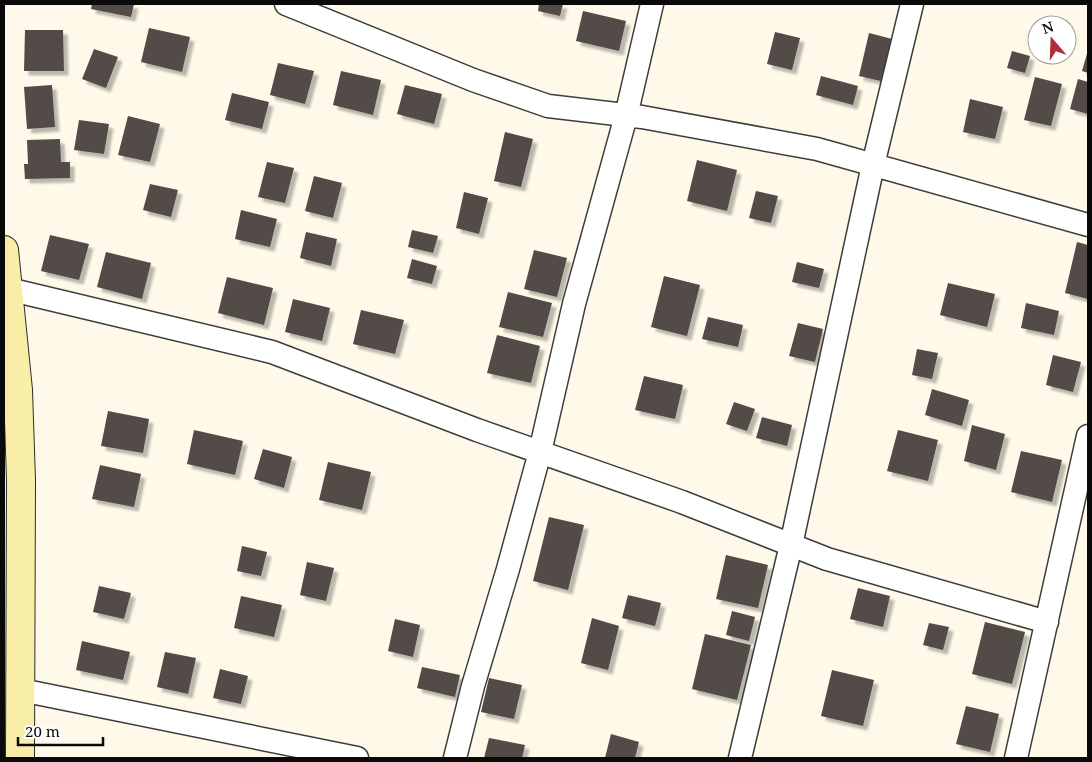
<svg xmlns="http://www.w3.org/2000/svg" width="1092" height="762" viewBox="0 0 1092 762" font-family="'Noto Serif',serif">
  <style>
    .building { fill: #524b47; filter: url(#shadow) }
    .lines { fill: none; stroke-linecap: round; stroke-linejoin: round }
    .street-casing { stroke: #3d3d3d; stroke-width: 25 }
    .secondary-casing { stroke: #2c2c2c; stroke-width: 30 }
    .street { stroke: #fff; stroke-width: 22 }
    .secondary { stroke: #f9eea8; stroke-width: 28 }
  </style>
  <defs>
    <filter id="shadow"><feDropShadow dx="4.5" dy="4.5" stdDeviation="1" flood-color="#0004"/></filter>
  </defs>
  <rect width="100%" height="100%" fill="#fef9e9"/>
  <path class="building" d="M92,4H134L131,17L91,9Z
    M539,4H563L560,16L538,11Z
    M583,11L626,21L619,51L576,41Z
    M149,28L190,37L182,72L141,62Z
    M25,30H63L64,71H24Z
    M775,32L800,38L792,70L767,64Z
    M869,33L896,40L885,82L859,76Z
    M94,49L118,57L106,88L82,79Z
    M1088,50V73L1082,71Z
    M1012,51L1030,56L1025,73L1007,68Z
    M278,63L314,71L305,104L270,95Z
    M341,71L381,80L373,115L333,105Z
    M821,76L858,86L853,105L816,95Z
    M1035,77L1062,84L1051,126L1024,120Z
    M1078,79L1088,82V114L1070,109Z
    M52,85L55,127L27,129L24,87Z
    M405,85L442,94L434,124L397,114Z
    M232,93L269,102L262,129L225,120Z
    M970,99L1003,107L995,139L963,132Z
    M128,116L160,124L150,162L118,155Z
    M79,120L109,124L104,154L74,150Z
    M505,132L533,139L521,187L494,181Z
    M60,139L61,162H70V178L25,179L24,164H28L27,140Z
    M697,160L737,170L727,211L687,201Z
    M267,162L294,168L285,203L258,197Z
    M314,176L342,183L333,218L305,211Z
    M150,184L178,190L171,217L143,210Z
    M756,191L778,196L771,223L749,218Z
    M464,192L488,198L479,234L456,228Z
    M241,210L277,219L270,247L235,239Z
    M412,230L438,236L433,253L408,247Z
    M306,232L337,239L331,266L300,258Z
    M50,235L89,244L79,280L41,271Z
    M1077,242L1088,245V299L1065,293Z
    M534,250L567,258L557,297L524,289Z
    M106,252L151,263L142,299L97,287Z
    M412,259L437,266L432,284L407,278Z
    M797,262L824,269L819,288L792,282Z
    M664,276L700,285L687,336L651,327Z
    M227,277L273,288L264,325L218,313Z
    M948,283L995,294L987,327L940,315Z
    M508,292L552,303L543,337L499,327Z
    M293,299L330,308L322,341L285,332Z
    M1026,303L1059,311L1054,335L1021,328Z
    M361,310L404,320L395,354L353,344Z
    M708,317L743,325L738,347L702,339Z
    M798,323L823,329L815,362L789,356Z
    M497,335L540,346L531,383L487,373Z
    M917,349L938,353L932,379L912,375Z
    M1053,355L1081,362L1073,392L1046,385Z
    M644,376L683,385L675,419L635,410Z
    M932,389L969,400L962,426L925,415Z
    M734,402L755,409L747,431L726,424Z
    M108,411L149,419L143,453L101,446Z
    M762,417L792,425L787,446L756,438Z
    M972,425L1005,434L996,470L964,461Z
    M194,430L243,441L235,475L187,464Z
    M898,430L938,440L928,481L887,471Z
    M263,449L292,457L284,488L254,479Z
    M1021,451L1062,460L1052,502L1011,492Z
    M328,462L371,472L362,510L319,500Z
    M100,465L141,474L134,507L92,499Z
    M549,517L584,525L568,590L533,581Z
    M242,546L267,552L261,576L237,571Z
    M726,555L768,565L758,608L716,599Z
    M307,562L334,568L326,601L300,595Z
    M99,586L131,593L124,619L93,612Z
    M858,588L890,596L883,627L850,619Z
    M628,595L661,603L655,626L622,618Z
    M241,596L282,605L274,637L234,628Z
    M732,611L755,617L749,641L726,635Z
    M592,618L619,626L608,670L581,663Z
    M395,619L420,625L413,657L388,651Z
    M985,622L1025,632L1012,684L972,674Z
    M929,623L949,627L943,650L923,645Z
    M705,634L751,645L737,700L692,689Z
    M82,641L130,652L123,680L76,670Z
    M165,652L196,658L188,694L157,687Z
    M422,667L460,675L455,697L417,688Z
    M220,669L248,676L241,704L213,698Z
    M832,670L874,680L863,726L821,716Z
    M489,678L522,685L514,719L481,712Z
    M966,706L999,714L990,752L956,744Z
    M611,734L639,742L635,758H605Z
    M489,738L525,745L522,758H484Z"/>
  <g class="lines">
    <defs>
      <path id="street" d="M286,4L473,80L548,106L642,117L817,149L1088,225
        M8,289L272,352L477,430L682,502L827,559L1047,622
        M21,690L357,758
        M455,758L473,686L508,569L540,452L574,304L626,116L652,4
        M740,758L791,545L873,165L912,4
        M1016,758L1088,436"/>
      <path id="secondary" d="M4,250L18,390L21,480L20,758"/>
    </defs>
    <use href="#street" class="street-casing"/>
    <use href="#secondary" class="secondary-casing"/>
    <use href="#street" class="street"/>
    <use href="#secondary" class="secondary"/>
  </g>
  <rect width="1092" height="762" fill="none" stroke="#0a0a0a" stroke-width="10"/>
  <g transform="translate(1052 40) rotate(341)"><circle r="24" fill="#ffffff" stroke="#9d9d9d"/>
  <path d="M0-4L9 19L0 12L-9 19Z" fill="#b02d37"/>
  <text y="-8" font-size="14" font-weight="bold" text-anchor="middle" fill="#0a0a0a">N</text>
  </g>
  <path d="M18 737v8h85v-8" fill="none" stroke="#0a0a0a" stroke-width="2.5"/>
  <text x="25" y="737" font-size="15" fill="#0a0a0a" stroke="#ffffff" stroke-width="4" paint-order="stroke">20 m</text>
</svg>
